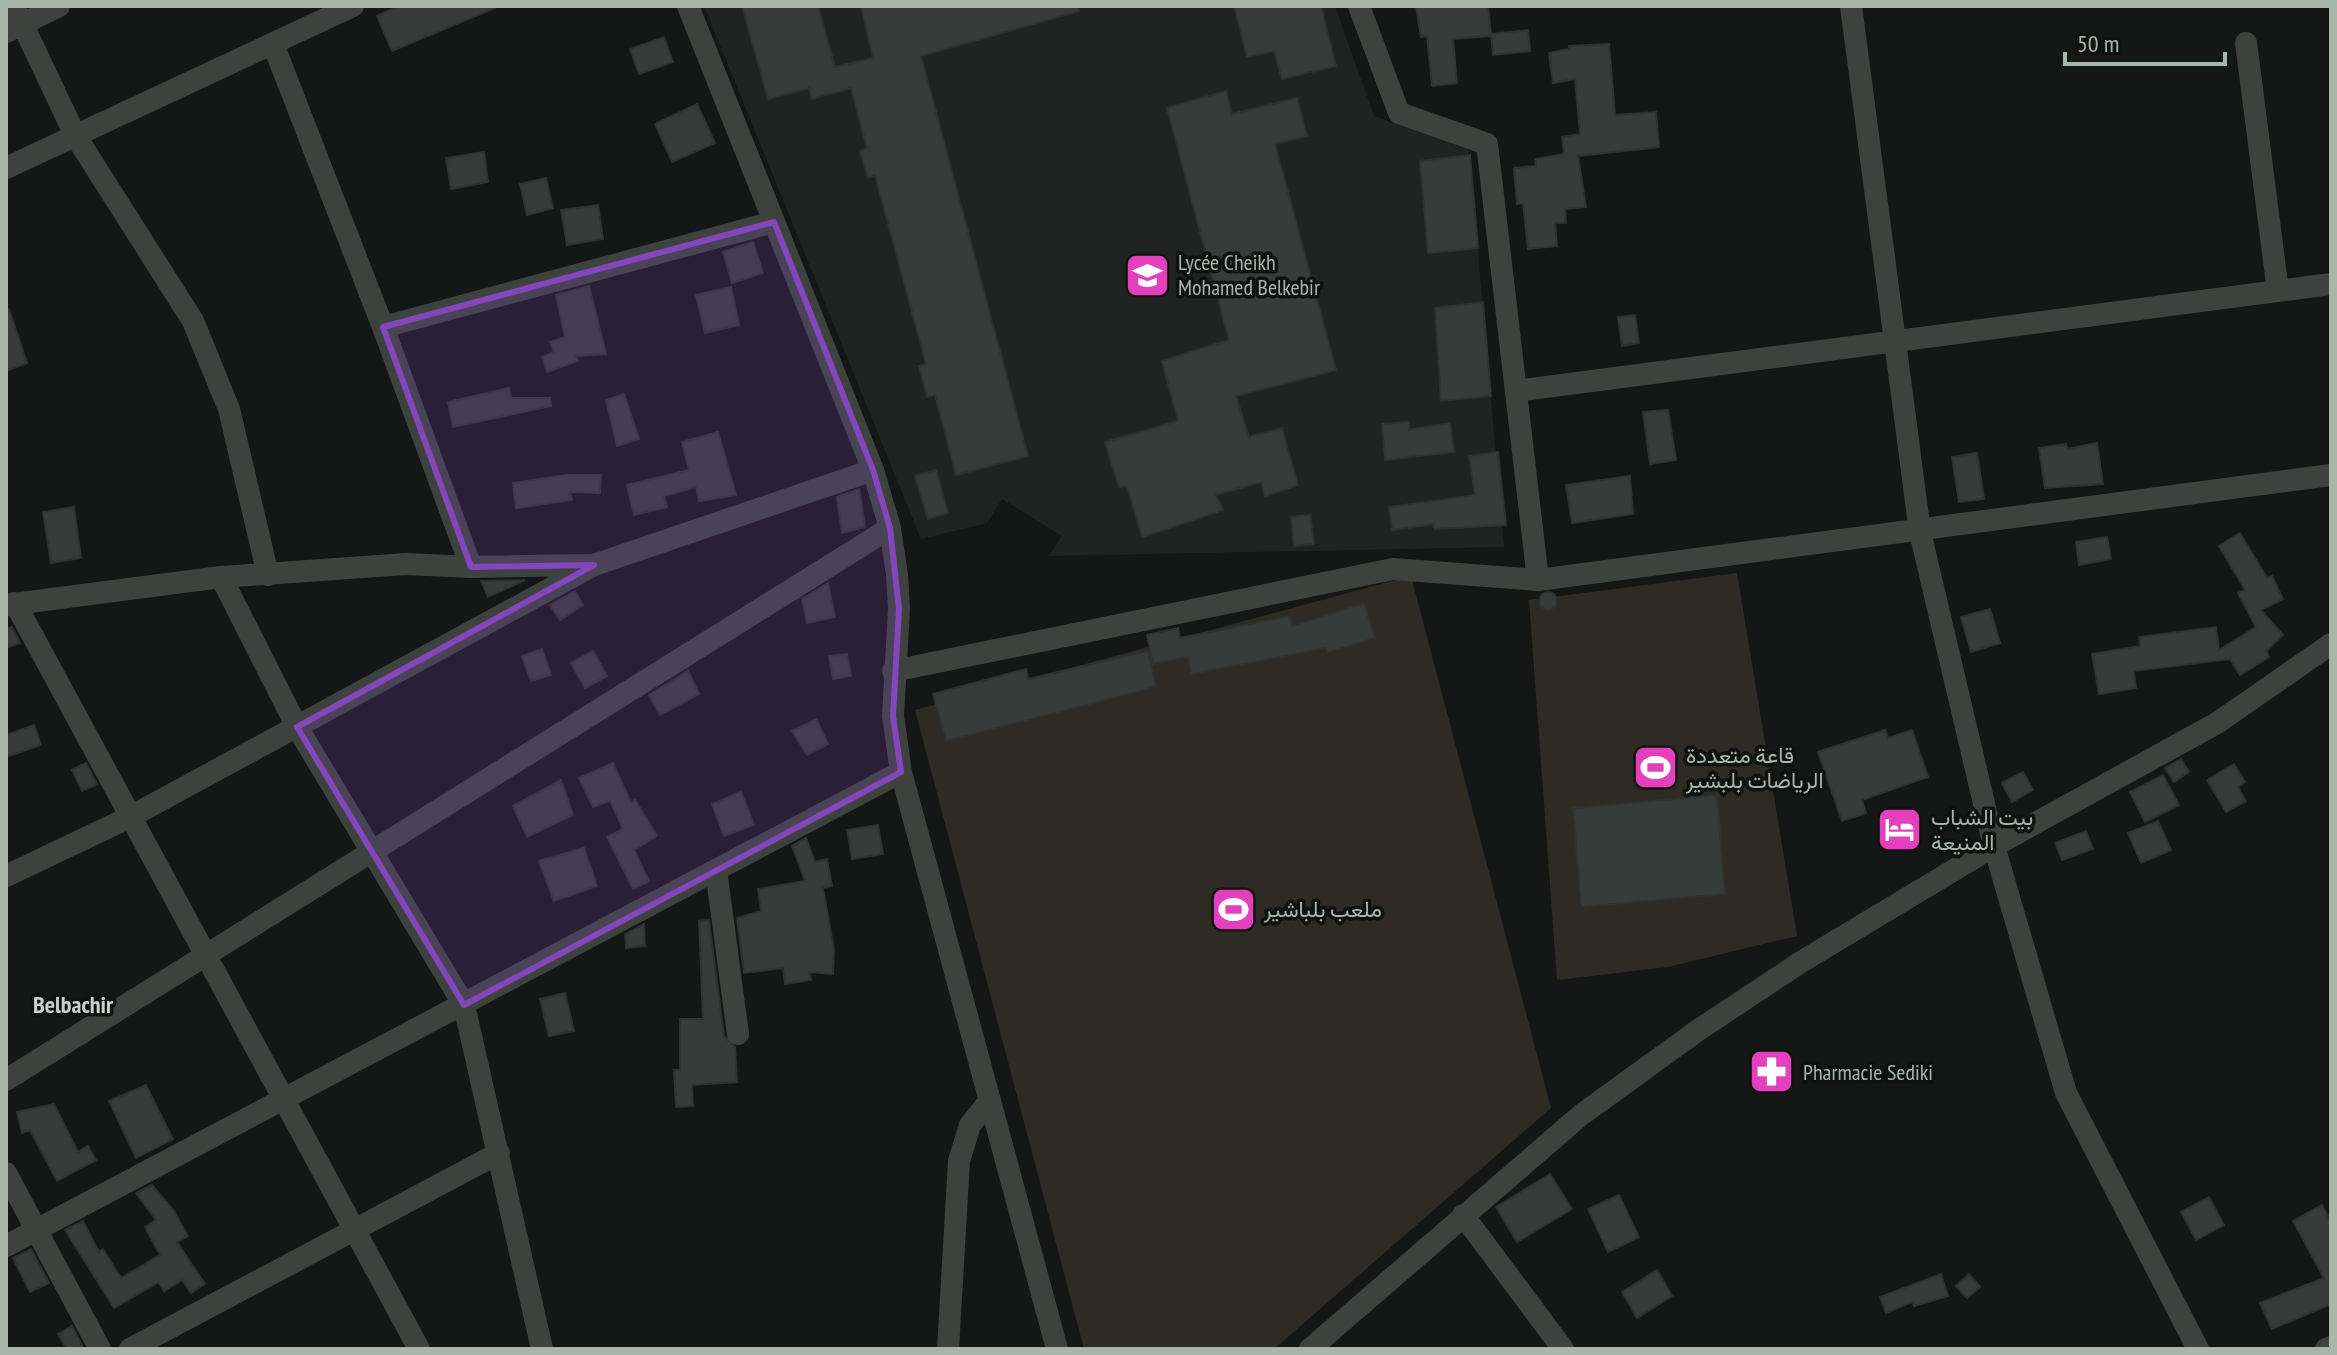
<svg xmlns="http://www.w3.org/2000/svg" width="2337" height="1355" viewBox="0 0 2337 1355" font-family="'PT Sans Narrow',Vazirmatn,sans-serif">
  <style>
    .built { fill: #212322 }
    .green { fill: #2e2b25 }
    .building { fill: #373b39; stroke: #2f3231; stroke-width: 2 }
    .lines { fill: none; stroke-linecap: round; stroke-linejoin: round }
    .minor { stroke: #3d423f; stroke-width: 22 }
    .marked { fill: #8447bb; fill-opacity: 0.2; stroke: #8447bb; stroke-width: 6; stroke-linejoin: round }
    .labels { text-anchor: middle; stroke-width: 7; stroke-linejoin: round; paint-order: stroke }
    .poi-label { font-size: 22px; fill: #a8b5ab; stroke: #101111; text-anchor: start }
    .neighbourhood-label { font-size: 24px; font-weight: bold; fill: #c8d2cb; stroke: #101111 }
  </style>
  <rect width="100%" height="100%" fill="#151616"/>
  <path class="built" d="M704,6H1335L1374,116L1469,150L1504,547L1049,556L1062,536L1002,499L987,523L921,539Z"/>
  <path class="green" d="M1737,573L1797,936L1668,967L1557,980L1529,600Z
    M1411,576L1551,1108L1274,1349H1084L915,710Z"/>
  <path class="building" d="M399,6H494L495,8L392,51L377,16Z
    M742,6H818L835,67L873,58L861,6H1078L1079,11L921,56L1028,456L956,475L935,395L927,397L919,366L926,364L875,175L868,178L860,151L867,148L851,88L812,99L809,88L768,99Z
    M1234,6H1321L1336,66L1282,79L1274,51L1247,57Z
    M1416,6H1488L1491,36L1453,39L1457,83L1432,86L1427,36L1421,37Z
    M1528,30L1530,51L1493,55L1491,34Z
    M664,37L673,62L639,74L630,49Z
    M1609,44L1615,115L1656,112L1659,147L1578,156L1586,207L1565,209L1566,223H1555L1557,246L1528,249L1523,203L1517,204L1514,168L1536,166L1535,159L1564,154L1562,137L1580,134L1575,79L1553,83L1549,53L1569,49V46Z
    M1226,91L1232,114L1297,98L1307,136L1275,144L1336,370L1236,396L1249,437L1282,428L1298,485L1265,496L1261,482L1216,495L1223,510L1142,537L1127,486L1119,487L1105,442L1178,421L1162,361L1229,340L1167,108Z
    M697,104L715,143L672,162L655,124Z
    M484,152L488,182L451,189L446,158Z
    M1470,155L1478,248L1428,253L1420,161Z
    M546,178L553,208L527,215L520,184Z
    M598,205L603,239L567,245L561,210Z
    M753,242L763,273L732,283L723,252Z
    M589,286L606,354L576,356L578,361L547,372L542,357L554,352L550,342L565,337L556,295Z
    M731,287L739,325L705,333L696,295Z
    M1483,302L1491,396L1441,401L1435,308Z
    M9,309L27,363L6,371V310Z
    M1635,315L1639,343L1622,346L1618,317Z
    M509,388L511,398H550L551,406L453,427L448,402Z
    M624,394L639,439L617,446L606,400Z
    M1668,410L1676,460L1650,464L1643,412Z
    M1409,422V430L1450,423L1454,452L1385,460L1382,424Z
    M718,432L736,495L699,501L696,487L664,496L667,507L634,515L627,485L689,470L682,442Z
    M2097,443L2103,484L2045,488L2039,448L2066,444L2067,449Z
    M1498,452L1506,525L1434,529V524L1392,530L1389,507L1475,495L1469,456Z
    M1977,453L1984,499L1959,502L1952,457Z
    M936,470L948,513L928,519L915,476Z
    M567,475H601L600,493L570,492L572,500L516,508L513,483Z
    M1630,476L1633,514L1572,523L1566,485Z
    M859,489L865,527L842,533L837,497Z
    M74,507L81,558L51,563L43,512Z
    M1310,515L1314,544L1294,546L1291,517Z
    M2240,533L2267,578L2272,576L2283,599L2261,610L2283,635L2266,651L2269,657L2240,675L2230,659L2134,671L2136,688L2099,694L2092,654L2140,646L2139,637L2216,627L2219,650L2256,627L2238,593L2245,590L2219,546Z
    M2107,537L2111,559L2079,565L2076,542Z
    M525,580L488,597L481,581Z
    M828,583L835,617L807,623L802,599Z
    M575,591L583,605L560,620L550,605Z
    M1539 601a9 9 0 1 1 18 0a9 9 0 1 1-18 0Z
    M1364,603L1375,638L1327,653L1326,648L1191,674L1188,657L1153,664L1147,635L1178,628L1180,638L1290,616L1292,626Z
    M1990,609L2000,643L1971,652L1961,617Z
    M12,627L20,643L6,648V629Z
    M542,649L551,675L531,681L522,656Z
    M593,651L607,676L585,688L571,663Z
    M1148,651L1156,687L946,741L933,694L1026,669L1028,679Z
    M847,654L851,676L833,679L829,656Z
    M688,671L699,694L660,715L649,695Z
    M816,719L828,744L807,755L792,731Z
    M34,725L41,745L6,757V735Z
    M1885,730L1888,738L1912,730L1928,777L1862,800L1866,813L1842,821L1818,752Z
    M2181,759L2189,772L2174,782L2165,768Z
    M86,763L97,784L82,791L72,770Z
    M613,763L631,803L635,800L657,836L634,850L649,881L633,889L607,837L623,829L610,801L593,807L579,778Z
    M2234,764L2245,782L2238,787L2246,801L2226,812L2207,780Z
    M2023,772L2033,790L2012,802L2002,783Z
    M2163,775L2179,805L2145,822L2130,792Z
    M561,780L573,815L527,837L513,806Z
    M741,792L754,825L724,836L712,804Z
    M1717,795L1725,894L1581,907L1573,808Z
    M2158,821L2171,850L2141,863L2128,833Z
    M878,825L883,854L852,859L847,830Z
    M2086,831L2093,849L2062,860L2055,843Z
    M806,838L815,862L827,859L832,886L823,888L834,950L833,974L809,972L811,980L785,984L783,968L744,973L737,918L761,911L758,889L805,881L792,846Z
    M584,848L597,886L554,901L539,861Z
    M709,920L724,1036L735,1047L737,1082L692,1085L693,1106L676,1107L674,1070H680V1019H703L699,921Z
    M644,924L645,946L626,948L625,934Z
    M565,993L574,1031L549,1036L540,999Z
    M146,1085L173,1139L136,1158L109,1101Z
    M54,1104L78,1152L88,1146L96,1160L57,1181L30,1130L22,1133L17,1112Z
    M1550,1174L1572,1209L1517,1242L1496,1207Z
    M152,1185L174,1211L188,1236L177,1242L205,1284L191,1293L182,1280L164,1291L159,1282L114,1308L65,1230L83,1221L99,1252L103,1249L121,1278L160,1255L145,1227L156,1220L136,1193Z
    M1619,1195L1639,1237L1608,1252L1588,1209Z
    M2209,1197L2224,1225L2196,1240L2181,1212Z
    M2322,1205L2331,1222V1304L2272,1329L2260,1303L2324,1278L2293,1221Z
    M31,1249L49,1283L30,1292L13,1258Z
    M1657,1270L1672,1296L1637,1318L1622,1292Z
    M1941,1274L1948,1296L1914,1306L1912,1302L1886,1313L1880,1297Z
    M1969,1274L1980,1287L1967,1298L1956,1286Z
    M72,1326L84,1349H67L58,1334Z"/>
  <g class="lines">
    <path class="minor" d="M14,6L75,135L193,321L229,409L268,575
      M688,6L873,470L890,528L897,575L899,609L893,716L901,772L1057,1349
      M1359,6L1399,113L1487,144L1538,580
      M1851,6L1920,532L1994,846L2066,1093L2198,1349
      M6,32L59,6
      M2246,43L2278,291
      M273,44L383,327L471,567
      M6,168L353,6
      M383,327L774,222
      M1516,391L2331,284
      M221,577L297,727L464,1005L542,1349
      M15,603L419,1349
      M6,605L221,577L406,564L471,567L589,565
      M893,671L1393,569L1538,580L2331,475
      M716,870L738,1034
      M6,876L130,817L594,565L873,470
      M6,1080L890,528
      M6,1173L100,1349
      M1463,1215L1563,1349
      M6,1246L901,772
      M130,1349L499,1153
      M948,1349L959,1161L970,1125L990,1100
      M1310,1349L1581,1115L1697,1031L1801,962L1994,846L2217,723L2331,644
      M2326,1349L2331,1347"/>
  </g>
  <path class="marked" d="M774,222L873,470L890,528L899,609L893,716L901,772L464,1005L297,727L594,565L471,567L383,327Z"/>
  <defs>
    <symbol id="school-square" viewBox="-11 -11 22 22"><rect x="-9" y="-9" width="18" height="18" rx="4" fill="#e43fbd" stroke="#101111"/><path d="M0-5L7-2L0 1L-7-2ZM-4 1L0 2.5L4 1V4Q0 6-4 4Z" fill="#fff"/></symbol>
    <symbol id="stadium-square" viewBox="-11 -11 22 22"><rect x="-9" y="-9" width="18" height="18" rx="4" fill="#e43fbd" stroke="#101111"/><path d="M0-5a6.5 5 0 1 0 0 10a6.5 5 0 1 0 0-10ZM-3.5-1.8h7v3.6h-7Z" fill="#fff"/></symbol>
    <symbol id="hotel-square" viewBox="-11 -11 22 22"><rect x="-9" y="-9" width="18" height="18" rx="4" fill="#e43fbd" stroke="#101111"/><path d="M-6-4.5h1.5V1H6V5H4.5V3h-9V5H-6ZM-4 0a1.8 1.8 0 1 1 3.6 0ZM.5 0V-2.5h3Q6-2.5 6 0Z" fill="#fff"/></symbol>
    <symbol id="pharmacy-square" viewBox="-11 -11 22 22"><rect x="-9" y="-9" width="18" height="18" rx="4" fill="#e43fbd" stroke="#101111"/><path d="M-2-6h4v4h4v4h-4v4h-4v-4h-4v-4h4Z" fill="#fff"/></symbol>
  </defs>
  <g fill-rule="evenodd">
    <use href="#school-square" x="1122" y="250" width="51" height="51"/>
    <use href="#stadium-square" x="1630" y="742" width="51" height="51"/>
    <use href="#hotel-square" x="1874" y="804" width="51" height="51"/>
    <use href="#stadium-square" x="1208" y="884" width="51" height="51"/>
    <use href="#pharmacy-square" x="1746" y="1046" width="51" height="51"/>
  </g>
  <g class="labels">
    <g class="poi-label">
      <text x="1178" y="270">Lycée Cheikh<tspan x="1178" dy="25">Mohamed Belkebir</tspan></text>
      <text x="1686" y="763">قاعة متعددة<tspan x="1686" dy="25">الرياضات بلبشير</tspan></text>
      <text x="1931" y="825">بيت الشباب<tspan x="1931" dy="25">المنيعة</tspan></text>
      <text x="1264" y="917">ملعب بلباشير</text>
      <text x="1803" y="1080">Pharmacie Sediki</text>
    </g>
    <g class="neighbourhood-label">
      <text x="73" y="1013">Belbachir</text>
    </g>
  </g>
  <rect width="2337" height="1355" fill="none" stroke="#a8b5ab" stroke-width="16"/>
  <path d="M2065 52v12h160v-12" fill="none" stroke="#a8b5ab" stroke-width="4"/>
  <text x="2077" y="52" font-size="24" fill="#a8b5ab" stroke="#101111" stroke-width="6" paint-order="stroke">50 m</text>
</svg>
